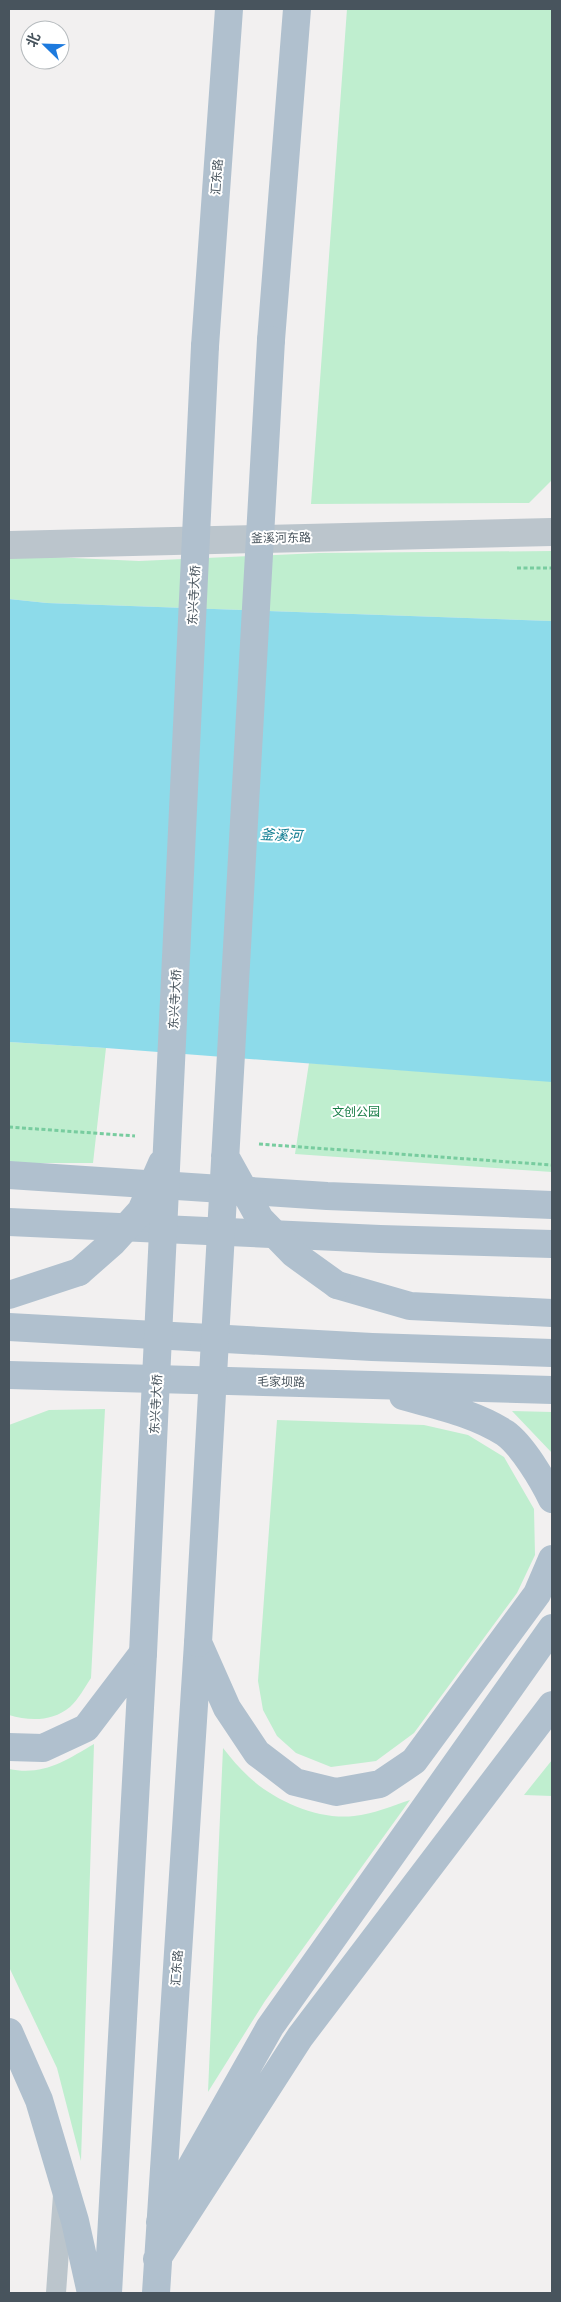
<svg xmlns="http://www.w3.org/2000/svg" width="561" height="2302" viewBox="0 0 561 2302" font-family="Figtree,'Noto Sans SC',sans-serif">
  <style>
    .green { fill: #bfeecf }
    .water { fill: #8ddbea }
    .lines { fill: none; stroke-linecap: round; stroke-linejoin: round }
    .path { stroke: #78cc9f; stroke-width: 3; stroke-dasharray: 4 2.5; stroke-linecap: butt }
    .service { stroke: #bbc5cc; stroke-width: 20 }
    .minor { stroke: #bbc5cc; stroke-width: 28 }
    .primary { stroke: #b0c0ce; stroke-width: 28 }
    .primary-bridge { stroke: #b0c0ce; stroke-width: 28 }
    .labels { text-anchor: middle; stroke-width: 4; stroke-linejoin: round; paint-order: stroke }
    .street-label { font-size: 12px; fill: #48545d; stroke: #fff }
    .park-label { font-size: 12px; fill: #197d47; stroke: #fff }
    .water-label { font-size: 14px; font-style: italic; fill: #0f7c91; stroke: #fff }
  </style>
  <rect width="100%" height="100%" fill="#f2f0f0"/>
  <path class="green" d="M347,9H552V480L529,503L311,504Z
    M552,551V621L47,603L9,599V555L139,561L319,553Z
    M9,1042L106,1048L93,1163H9Z
    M309,1063L552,1081V1172L295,1154Z
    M105,1409L91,1678C85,1687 78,1700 70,1707C52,1722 29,1721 9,1715V1425L49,1410Z
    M512,1411L552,1412V1453Z
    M277,1420L424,1425L468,1435L504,1457L534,1509L535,1555L517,1593L414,1733L376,1761L331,1767L296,1753L277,1736L263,1710L258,1681Z
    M94,1744L81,2161L57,2068L9,1967V1769C43,1776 65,1761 94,1744Z
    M223,1748C231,1758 239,1768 249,1777C275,1801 318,1820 354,1816C373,1814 392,1806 410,1800L265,2001L208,2092Z
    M552,1760V1796L524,1795Z"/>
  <path class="water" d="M9,599L47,603L552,621V1082L106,1048L9,1042Z"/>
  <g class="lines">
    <path class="path" d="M517,568H552
      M9,1127L135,1136
      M259,1144L552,1165"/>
    <path class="service" d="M56,2293L63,2195"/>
    <path class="minor" d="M9,545L552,532"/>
    <path class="primary" d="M271,340L297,9
      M205,346L229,9
      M9,1175L327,1196L552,1205
      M9,1222L380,1239L552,1244
      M337,1285L410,1306L552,1313
      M9,1295L79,1272
      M9,1327L372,1347L552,1353
      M9,1375L552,1390
      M403,1396C438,1406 474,1413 505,1433C522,1445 543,1480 552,1499
      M200,1647L227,1708L257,1753L295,1782L336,1792L380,1784L414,1761L537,1594L552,1559
      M9,1747L43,1748L86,1728L143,1653
      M9,2032L39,2100L75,2221L91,2293
      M160,2222L270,2027L552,1628
      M157,2259L300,2037L552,1705
      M108,2293L143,1653
      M156,2293L198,1643"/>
    <path class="primary-bridge" d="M225,1156L260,1219L294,1254L337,1285
      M79,1272L112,1243L141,1211L162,1163
      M198,1643L271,340
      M143,1653L205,346"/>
  </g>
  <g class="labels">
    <g class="street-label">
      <text transform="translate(217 177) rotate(-86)" y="4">汇东路</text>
      <text transform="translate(281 538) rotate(-1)" y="4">釜溪河东路</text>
      <text transform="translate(194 595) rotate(-87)" y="4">东兴寺大桥</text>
      <text transform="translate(175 999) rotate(-87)" y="4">东兴寺大桥</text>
      <text transform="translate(281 1382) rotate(1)" y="4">毛家坝路</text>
      <text transform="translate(156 1404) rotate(-87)" y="4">东兴寺大桥</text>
      <text transform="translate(177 1968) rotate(-86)" y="4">汇东路</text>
    </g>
    <g class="park-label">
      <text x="356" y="1116">文创公园</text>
    </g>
    <g class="water-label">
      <text transform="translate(281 835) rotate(2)" y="5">釜溪河</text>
    </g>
  </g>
  <rect width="561" height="2302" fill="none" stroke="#48545d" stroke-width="20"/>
  <g transform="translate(45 45) rotate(293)"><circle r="24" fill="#ffffff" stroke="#b6bbbe"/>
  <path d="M0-4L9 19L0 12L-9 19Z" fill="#1d7ade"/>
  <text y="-8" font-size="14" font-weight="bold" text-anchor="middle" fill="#48545d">北</text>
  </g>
</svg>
